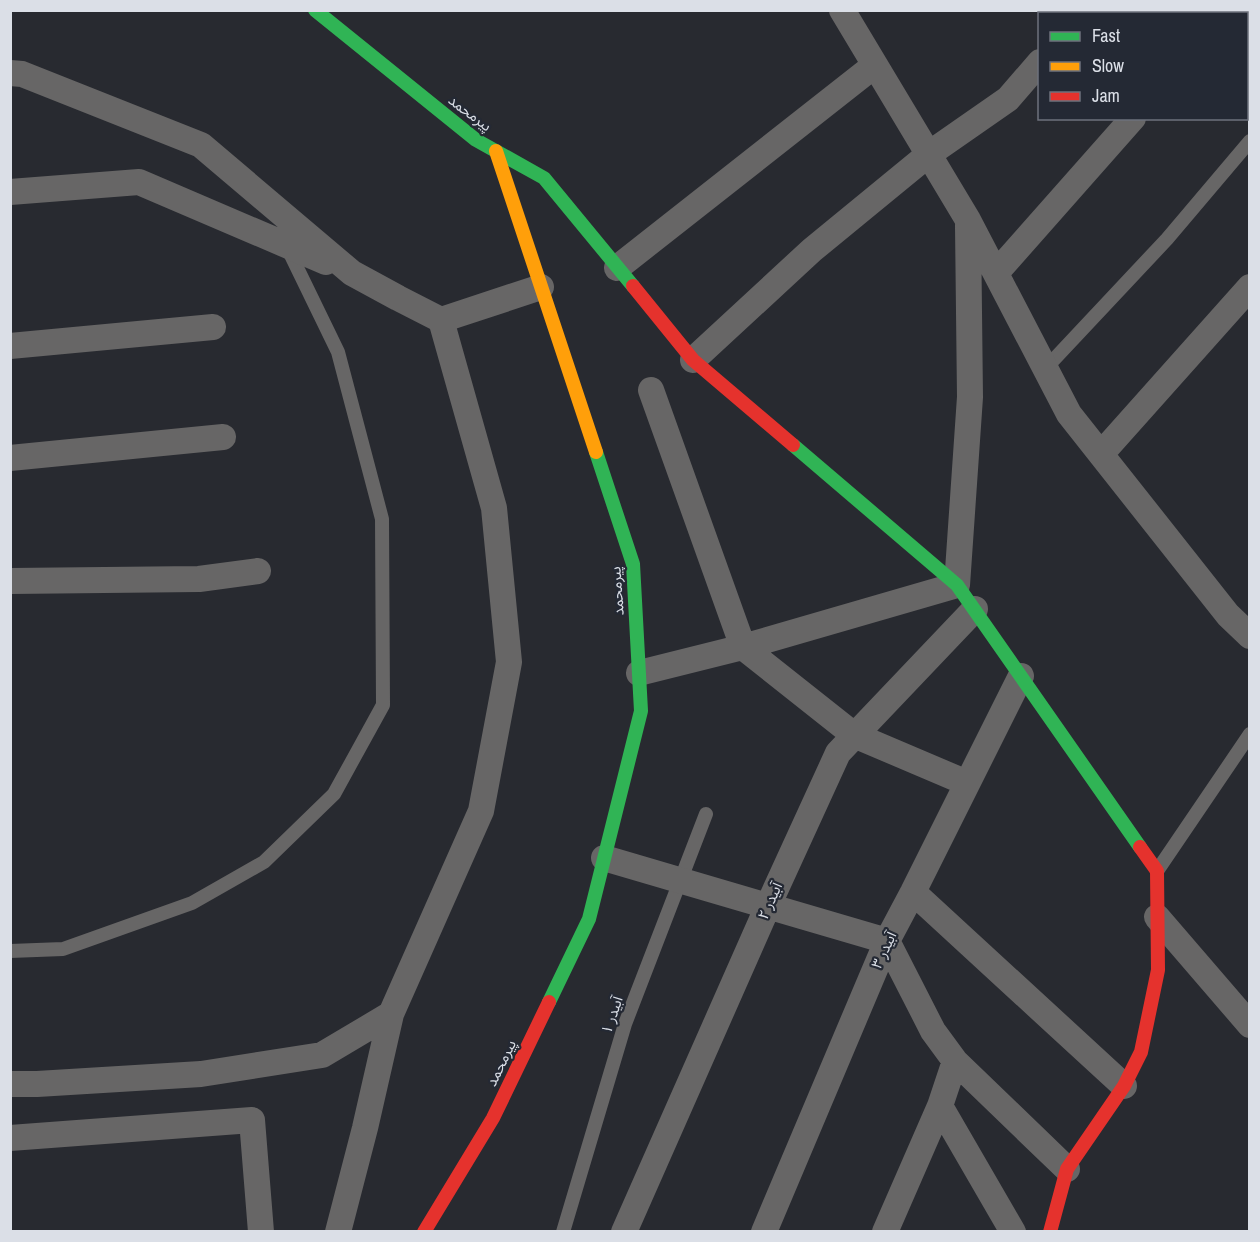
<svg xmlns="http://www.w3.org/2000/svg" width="1260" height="1242" viewBox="0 0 1260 1242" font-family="'Archivo Narrow','Noto Sans Arabic',sans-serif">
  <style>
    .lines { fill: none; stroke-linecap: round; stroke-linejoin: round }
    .lane { stroke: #676666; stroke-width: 14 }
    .street { stroke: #676666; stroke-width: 26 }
    .fast { stroke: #30b455; stroke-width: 14 }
    .slow { stroke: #ff9f0a; stroke-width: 14 }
    .jam { stroke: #e5322d; stroke-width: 14 }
    .labels { text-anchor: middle; stroke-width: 4.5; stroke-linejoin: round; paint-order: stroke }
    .street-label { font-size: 15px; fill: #dbdfe7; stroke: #242934 }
  </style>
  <rect width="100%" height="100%" fill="#282a30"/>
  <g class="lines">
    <path class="lane" d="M1045,369L1167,239L1250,141
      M1157,871L1250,734
      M10,951L63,949L192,903L264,862L334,794L383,705L382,519L338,352L287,247
      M563,1232L625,1024L706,814"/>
    <path class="street" d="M842,10L968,220L1069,414L1228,615L1250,636
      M1226,10L1243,14
      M1081,14L1083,10
      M1202,14L1203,10
      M10,73L22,74L201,145L352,273L398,298L441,320L541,287
      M10,192L139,182L326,262
      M617,268L875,65
      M996,273L1133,118
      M10,346L213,327
      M693,360L812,250L929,154L1008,99L1040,62
      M651,390L743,647L854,735L967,783
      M1101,454L1250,287
      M10,458L223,437
      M10,581L199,579L258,571
      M639,673L743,647L957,585L970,397L968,226
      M604,858L887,941L933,1031L955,1061L1067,1169
      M913,892L1124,1086
      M1157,917L1250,1025
      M10,1084H37L201,1074L322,1055L391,1014
      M940,1106L1013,1232
      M10,1138L252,1120L261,1232
      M338,1232L365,1128L391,1014L481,811L509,662L494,508L441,320
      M624,1232L768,906L838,753L975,609
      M764,1232L887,941L913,892L1021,676
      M885,1232L940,1106L955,1061"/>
    <path class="fast" d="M315,10L476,140L544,178L633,286
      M793,445L957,585L1140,847
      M549,1002L589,919L641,711L633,564L596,452"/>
    <path class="slow" d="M496,151L596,452"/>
    <path class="jam" d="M633,286L693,360L793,445
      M424,1232L493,1118L549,1002
      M1050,1232L1067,1169L1124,1086L1141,1052L1158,970L1157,871L1140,847"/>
  </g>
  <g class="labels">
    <g class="street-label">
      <text transform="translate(470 113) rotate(37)" y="5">پیرمحمد</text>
      <text transform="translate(617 591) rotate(-94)" y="5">پیرمحمد</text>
      <text transform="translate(770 901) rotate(-66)" y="5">آبیدر ۲</text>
      <text transform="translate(884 950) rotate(-65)" y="5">آبیدر ۳</text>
      <text transform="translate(612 1015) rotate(-71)" y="5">آبیدر ۱</text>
      <text transform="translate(501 1063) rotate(-64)" y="5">پیرمحمد</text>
    </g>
  </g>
  <rect width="1260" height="1242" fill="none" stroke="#dbdfe7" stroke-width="24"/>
  <rect x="1038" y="12" width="210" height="108" fill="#242934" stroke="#6d727c" stroke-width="1.5"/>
  <rect x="1050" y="32" width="30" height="9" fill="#30b455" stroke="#6d727c" stroke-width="1.5"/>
  <text x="1092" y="42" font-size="18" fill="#dbdfe7">Fast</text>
  <rect x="1050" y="62" width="30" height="9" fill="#ff9f0a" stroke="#6d727c" stroke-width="1.5"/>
  <text x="1092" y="72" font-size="18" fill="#dbdfe7">Slow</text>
  <rect x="1050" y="92" width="30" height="9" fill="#e5322d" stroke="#6d727c" stroke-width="1.5"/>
  <text x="1092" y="102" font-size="18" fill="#dbdfe7">Jam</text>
</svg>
